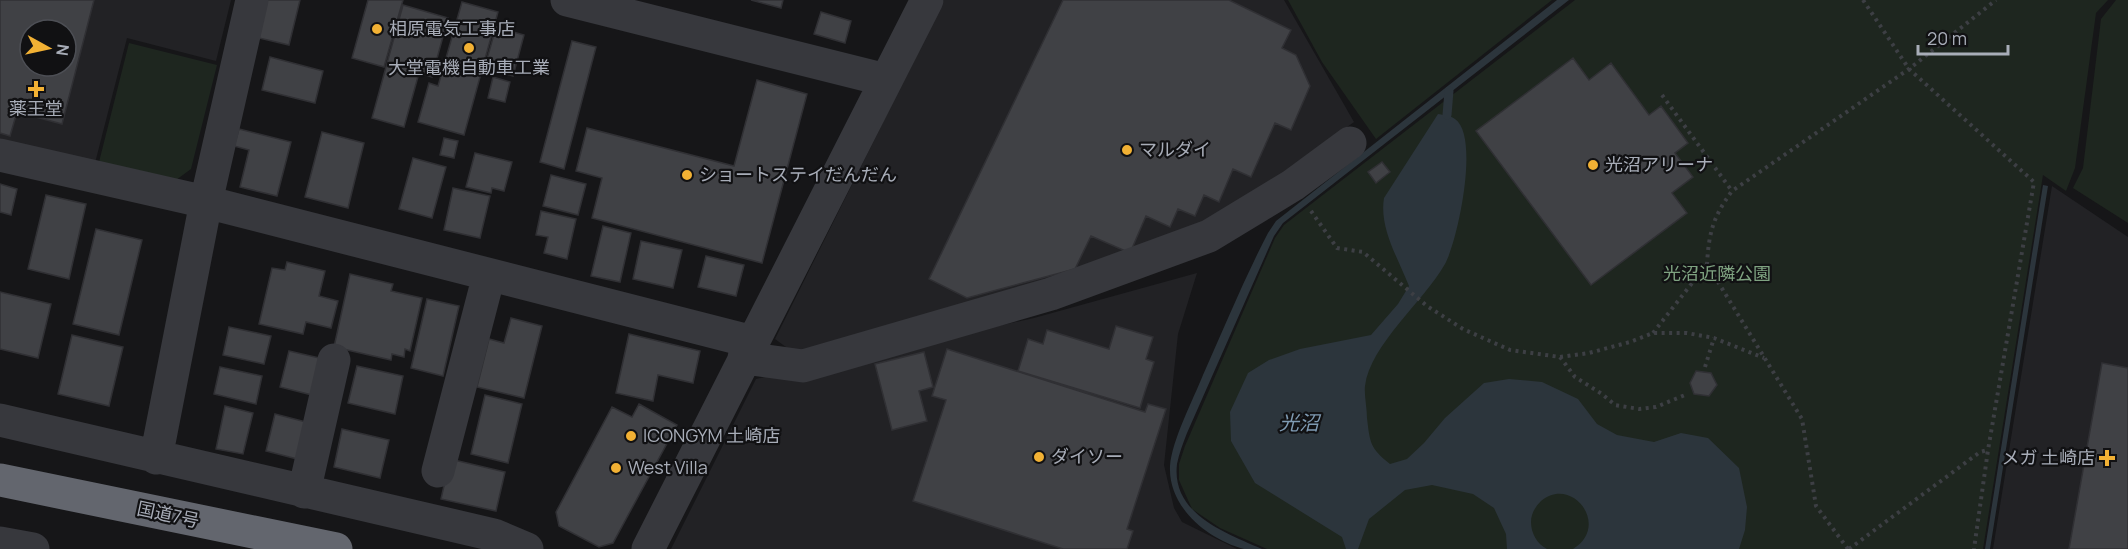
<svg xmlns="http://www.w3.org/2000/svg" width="2128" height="549" viewBox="0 0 2128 549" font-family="Manrope,'Noto Sans JP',sans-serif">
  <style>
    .built { fill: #222225; fill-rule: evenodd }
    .green { fill: #1e261f }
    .water { fill: #2c353c }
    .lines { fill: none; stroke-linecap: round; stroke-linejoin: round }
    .stream { stroke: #2c353c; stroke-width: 9 }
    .building { fill: #404145; stroke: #303034; stroke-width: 1.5; fill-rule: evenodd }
    .path { stroke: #3d3f44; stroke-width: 4; stroke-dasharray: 3 4.5; stroke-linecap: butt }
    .minor { stroke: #37383d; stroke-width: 33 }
    .highway { stroke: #63666e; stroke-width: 33 }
    .poi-dot { fill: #f2b134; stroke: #111113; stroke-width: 2 }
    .labels { text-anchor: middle; stroke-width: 4.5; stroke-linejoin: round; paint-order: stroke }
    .poi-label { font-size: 18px; fill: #a8adb8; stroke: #111113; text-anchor: start }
    .park-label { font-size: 18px; fill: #7fa381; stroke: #111113 }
    .street-label { font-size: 18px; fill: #a8adb8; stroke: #111113 }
    .water-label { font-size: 20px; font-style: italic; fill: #7f9bb3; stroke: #111113 }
  </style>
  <rect width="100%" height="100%" fill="#161618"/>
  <path class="built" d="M0,0H231L216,61L127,38L95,163L0,141ZM30,30H66V66H30Z
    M944,0H1284L1354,122L1260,190L1201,226L1117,261L794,353L775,339Z
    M2052,186L2128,237V549H1993Z
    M1197,273L1178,334L1164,465L1174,508L1182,522L1237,549H671L756,379L1034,318Z"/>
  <path class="green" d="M1288,0H1552L1376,139L1322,62Z
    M1575,0H2108L2096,13L2075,168L2066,191L2043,175L1983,549H1267L1220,528L1192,509L1179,480V464L1185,446L1275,238L1284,225Z
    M2116,0H2128V223L2073,188L2083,168L2101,19Z
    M129,43L217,65L191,169L176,180L99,162Z"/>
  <path class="water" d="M1557,0H1569L1283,223L1274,236L1187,433C1183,443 1179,454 1177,464C1171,514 1226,533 1262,549C1256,549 1249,549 1244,549C1207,539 1168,507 1170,466C1172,440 1193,400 1203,375C1224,328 1244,279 1268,233L1276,221Z
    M1438,114C1443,115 1450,115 1455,119C1480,136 1458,240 1445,264C1424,301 1370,345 1365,386C1364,395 1367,408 1367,418C1370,443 1370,448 1390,464L1407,459L1424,443L1445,418L1484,383L1509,379L1542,382L1578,399L1597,424L1617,435L1654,442L1681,433L1708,438L1739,468L1747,507L1745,530L1739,549H1573C1611,526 1572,475 1541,501C1535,507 1531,514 1531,522C1531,533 1537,544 1547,549H1507L1506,534L1494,508L1473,494L1432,485L1405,490L1369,519L1358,549H1346L1342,537L1255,483L1231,441L1230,412L1248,373L1269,360L1300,349L1371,335L1398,304L1409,286C1398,258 1379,228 1384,198Z
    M2043,185L2048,186L1990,549H1985Z"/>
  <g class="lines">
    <path class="stream" d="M1447,115L1449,91"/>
  </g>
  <path class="building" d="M0,0H94L62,124L17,112L10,136L0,133ZM30,30H66V66H30Z
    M267,0H300L289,45L259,38Z
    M368,0H403L384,67L352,58Z
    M751,0H783L781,8Z
    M1063,0H1229L1291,30L1282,48L1296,55L1310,86L1291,130L1275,123L1251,177L1233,169L1219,202L1204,195L1195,216L1178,209L1170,227L1146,216L1130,253L1091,236L1075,269L967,298L929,279Z
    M462,2L498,12L464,135L418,122L429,83L438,86Z
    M403,5L448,18L432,77L419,73L404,127L372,118Z
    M821,12L851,21L845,43L814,34Z
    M496,27L524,35L513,76L499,72L501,63L487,59Z
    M572,41L596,47L564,169L540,162Z
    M270,57L323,71L315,103L262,90Z
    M1573,58L1589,80L1611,63L1649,115L1661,106L1688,143L1675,153L1693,177L1672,193L1687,213L1591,285L1476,131Z
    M493,77L510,82L505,102L488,98Z
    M757,80L807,94L762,263L592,218L602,178L576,171L587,128L734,166Z
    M239,129L291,142L277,196L240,187L249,150L234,146Z
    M322,132L364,143L348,208L305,197Z
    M444,138L458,141L454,158L440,155Z
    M475,153L512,162L504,191L492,188L491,193L466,187Z
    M413,158L446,167L432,218L399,209Z
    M1382,162L1390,172L1376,183L1368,172Z
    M551,175L586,184L578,215L543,206Z
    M0,184L17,189L11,215L0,212Z
    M453,188L490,196L480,238L444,230Z
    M46,195L86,204L69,279L28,269Z
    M541,211L576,219L567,259L544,253L548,237L536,235Z
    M603,226L631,233L620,282L591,276Z
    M96,229L142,240L119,335L73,324Z
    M641,241L682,250L673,288L633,279Z
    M706,256L744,265L736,296L698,287Z
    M287,262L325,271L319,296L338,301L331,328L306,322L303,334L259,324L272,268L285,270Z
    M350,274L393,284L391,291L422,298L410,351L405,349L404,357L392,354L391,360L334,347Z
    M0,292L51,304L38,358L0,349Z
    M427,299L459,306L443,376L411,368Z
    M511,318L542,326L524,398L477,387L489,339L504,343Z
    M1116,326L1153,337L1146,359L1154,362L1140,408L1018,371L1028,339L1043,344L1047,330L1109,349Z
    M229,327L271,336L264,364L223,355Z
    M629,334L700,351L693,383L658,375L653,401L616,393Z
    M72,335L123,347L109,406L58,394Z
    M947,349L1145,412L1148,404L1166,409L1127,529L1133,531L1127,549H1063L913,501L946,400L932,396Z
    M289,351L324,359L316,396L280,387Z
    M924,352L933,387L919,391L927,421L892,430L875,364Z
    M2102,363L2128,368V549H2069Z
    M357,366L403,376L395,414L348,403Z
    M220,367L262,376L256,404L214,394Z
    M1696,371L1711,373L1717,385L1709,396L1694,394L1690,383Z
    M485,395L522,404L508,463L471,454Z
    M639,404L677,425L613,543L599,547L559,526L556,512L612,407L632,417Z
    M225,406L253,413L243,454L216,449Z
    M275,414L310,423L301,460L266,451Z
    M342,429L389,440L380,478L334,467Z
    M450,459L505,472L496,511L441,499Z"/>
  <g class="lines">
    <path class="path" d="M1863,0L1909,69L2034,182L1988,450L1974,549
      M1662,95L1732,191
      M1311,211L1337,248L1363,252L1427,306L1463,329L1510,350L1560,357L1589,353L1630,342L1653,333H1687L1714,338L1764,358
      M1653,333L1707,264
      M1560,357L1575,377L1602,394L1615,405L1639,409L1656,407L1685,395
      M1705,367L1714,338
      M1848,549L1816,506L1802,419L1707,264C1709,232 1713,217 1732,191L1909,69L1996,0
      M1849,549L1980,452L1988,450"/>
    <path class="minor" d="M567,0L886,80
      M0,155L206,202L753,342
      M744,358L803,366L1051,294L1209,236L1293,185L1350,143
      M0,420L494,535L527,549
      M156,458L206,202L252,0
      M438,471L489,275
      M304,492L334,360
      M0,543L33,549
      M648,549L927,0"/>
    <path class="highway" d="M0,480L336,549"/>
  </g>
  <g class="poi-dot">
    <circle cx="377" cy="29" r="6"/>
    <circle cx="469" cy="48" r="6"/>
    <path d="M33 80h6v6h6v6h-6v6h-6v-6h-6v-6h6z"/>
    <circle cx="1127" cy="150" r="6"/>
    <circle cx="1593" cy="165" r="6"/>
    <circle cx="687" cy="175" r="6"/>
    <circle cx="631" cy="436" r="6"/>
    <circle cx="1039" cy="457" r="6"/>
    <path d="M2104 449h6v6h6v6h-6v6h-6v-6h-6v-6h6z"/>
    <circle cx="616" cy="468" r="6"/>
  </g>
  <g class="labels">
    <g class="poi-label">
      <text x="389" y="35">相原電気工事店</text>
      <text x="469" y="74" text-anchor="middle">大堂電機自動車工業</text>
      <text x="36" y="115" text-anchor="middle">薬王堂</text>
      <text x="1139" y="156">マルダイ</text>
      <text x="1605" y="171">光沼アリーナ</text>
      <text x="699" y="181">ショートステイだんだん</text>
      <text x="643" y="442">ICONGYM 土崎店</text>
      <text x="1051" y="463">ダイソー</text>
      <text x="2095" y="464" text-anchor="end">メガ 土崎店</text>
      <text x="628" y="474">West Villa</text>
    </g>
    <g class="park-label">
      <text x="1717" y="280">光沼近隣公園</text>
    </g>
    <g class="street-label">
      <text transform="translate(168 515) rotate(12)" y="6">国道7号</text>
    </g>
    <g class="water-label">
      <text x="1299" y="430">光沼</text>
    </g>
  </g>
  <g transform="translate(48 48) rotate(98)"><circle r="28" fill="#111113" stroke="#4d4f55" stroke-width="1.5"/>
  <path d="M0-4.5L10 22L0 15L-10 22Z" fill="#f2b134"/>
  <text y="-9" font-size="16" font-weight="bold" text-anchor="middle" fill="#a8adb8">N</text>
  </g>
  <path d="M1918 45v9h90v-9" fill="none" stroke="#a8adb8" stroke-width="3"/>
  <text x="1927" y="45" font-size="18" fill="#a8adb8" stroke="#111113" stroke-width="4.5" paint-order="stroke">20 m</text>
</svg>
